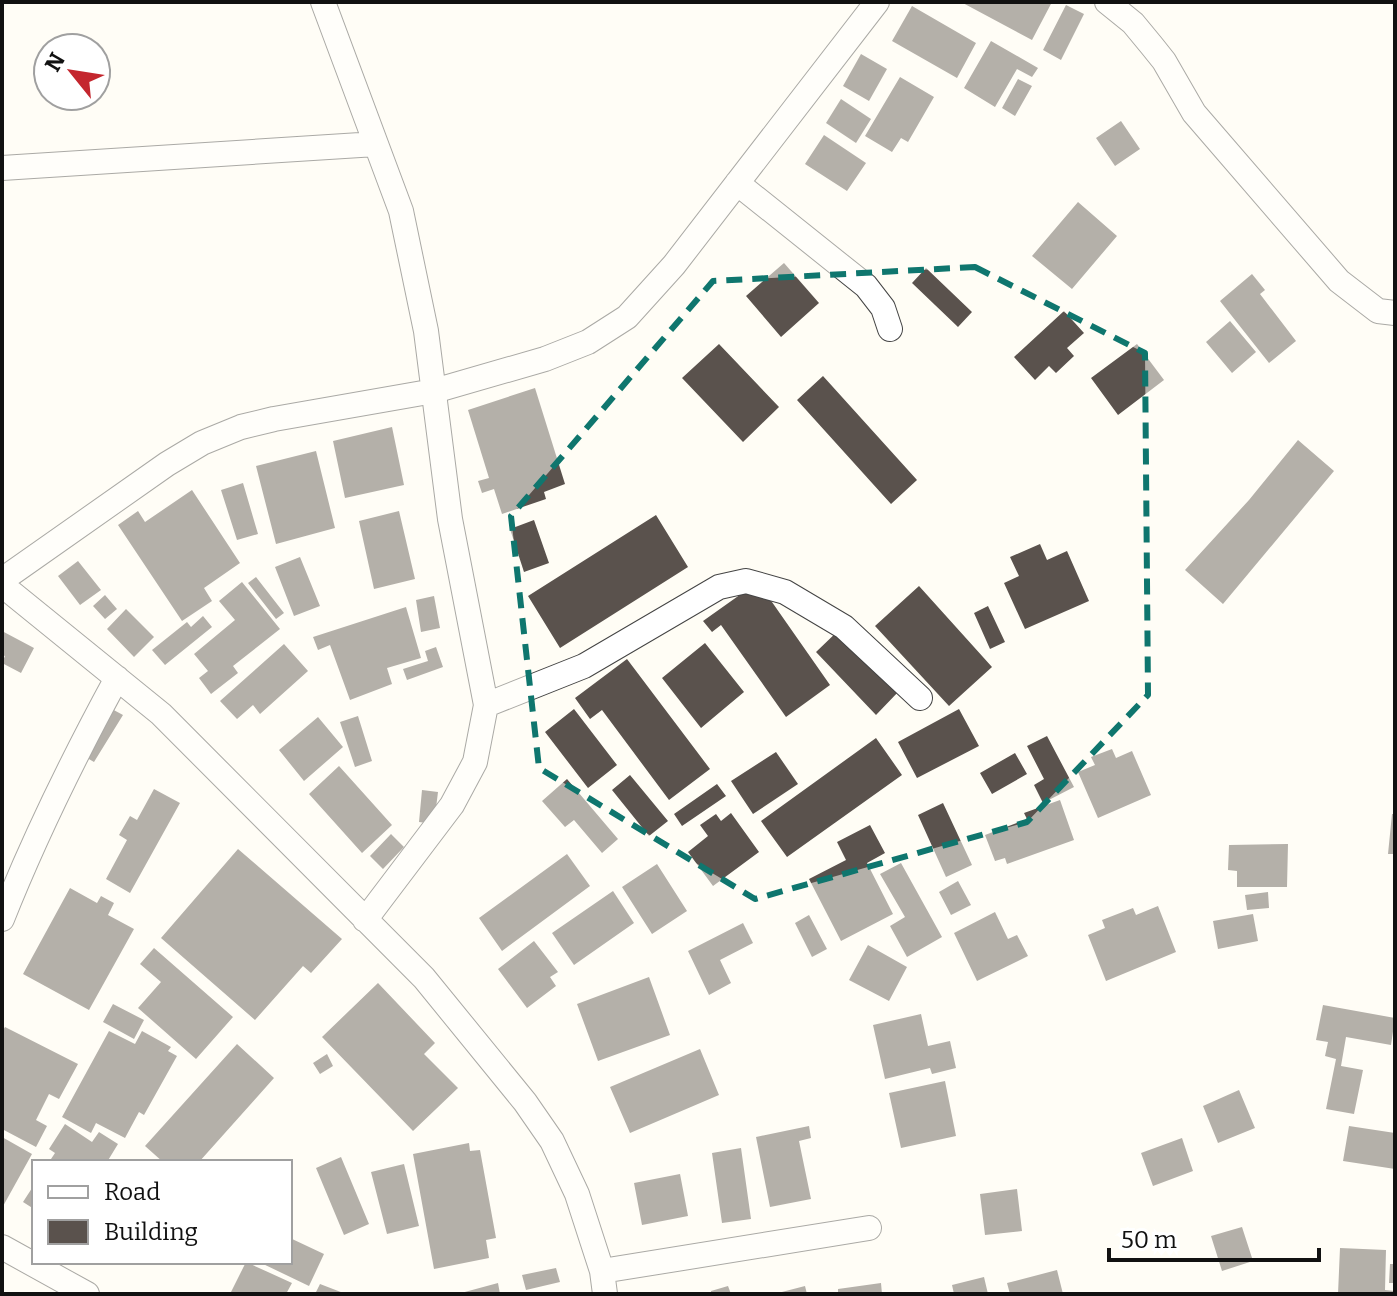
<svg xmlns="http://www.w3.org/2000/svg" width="1397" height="1296" viewBox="0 0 1397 1296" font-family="Bitter,serif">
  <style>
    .building { fill: #5a524d }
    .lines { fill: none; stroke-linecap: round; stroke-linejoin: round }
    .minor-casing { stroke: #444; stroke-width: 26 }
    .minor { stroke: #fff; stroke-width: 24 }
    .marked { fill: none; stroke: #0f766e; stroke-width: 6; stroke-dasharray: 16 10; stroke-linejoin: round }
  </style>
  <rect width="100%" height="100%" fill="#fffdf5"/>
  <path class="building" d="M961,2H1052L1032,40Z
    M1066,5L1084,14L1061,60L1043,50Z
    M912,6L976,43L957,78L892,41Z
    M991,41L1038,68L1032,77L1017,69L995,107L964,88Z
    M861,54L887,69L869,101L843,86Z
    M900,77L934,97L908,142L901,138L892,152L865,136Z
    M1018,79L1032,86L1015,116L1002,108Z
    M841,99L871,119L856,143L826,123Z
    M1121,121L1140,149L1115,166L1096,138Z
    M824,135L866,163L847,191L805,164Z
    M1078,202L1117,236L1072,289L1032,256Z
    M784,263L819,303L781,337L746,296Z
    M926,268L972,312L958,327L912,283Z
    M1252,274L1265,290L1260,294L1296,341L1269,363L1220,301Z
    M1064,311L1084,333L1067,348L1074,356L1056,373L1049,366L1035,380L1014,357Z
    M1230,321L1256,352L1232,373L1206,342Z
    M719,344L779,407L743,442L682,378Z
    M1137,344L1164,380L1118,415L1091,378Z
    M823,376L917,480L891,504L797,400Z
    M535,388L565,484L544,492L546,499L502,514L494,489L482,493L478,481L489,478L468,410Z
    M392,427L404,485L345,498L333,441Z
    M1298,440L1334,471L1223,604L1185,570L1249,500Z
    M316,451L335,528L276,544L256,466Z
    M243,483L258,534L237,540L221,490Z
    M192,490L240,563L204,588L212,601L182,621L118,525L138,511L145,522Z
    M399,511L415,579L374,589L359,521Z
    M656,515L688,567L560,648L528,596Z
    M534,520L549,563L524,572L510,529Z
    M1040,544L1047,560L1067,551L1089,601L1025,629L1004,583L1019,576L1010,557Z
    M300,557L320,606L294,616L275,567Z
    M78,561L101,590L80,605L58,576Z
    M256,577L284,613L276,619L248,583Z
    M242,582L280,629L233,666L238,673L211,694L199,678L208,671L194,654L235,620L219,601Z
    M758,582L830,685L786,717L721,625L712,632L703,621Z
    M919,586L992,667L949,706L875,626Z
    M105,595L117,609L105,619L93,606Z
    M434,596L440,628L421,632L416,600Z
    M988,606L1005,642L990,649L974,613Z
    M406,607L421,658L387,668L392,684L350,700L330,645L318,650L313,637Z
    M126,609L154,637L134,657L107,629Z
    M203,616L212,627L165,665L152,650L187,622L191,627Z
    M841,628L900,690L876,715L816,652Z
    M2,631L34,648L21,673L2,663L5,656L2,655Z
    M705,643L744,692L701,728L662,678Z
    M284,644L308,671L260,714L253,705L237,719L220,701Z
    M436,647L443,667L407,680L403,669L428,661L425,651Z
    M627,659L710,769L669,800L602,710L590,719L575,698Z
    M110,708L123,715L94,762L82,755Z
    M574,709L617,765L588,788L545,732Z
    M959,709L979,746L917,778L898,742Z
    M358,716L372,761L355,767L340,722Z
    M318,717L343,747L304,781L279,750Z
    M1047,736L1074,787L1043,803L1034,785L1044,779L1027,746Z
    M876,738L902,775L787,857L761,821Z
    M1112,749L1116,758L1132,751L1151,795L1098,818L1078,772L1095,765L1091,757Z
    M776,752L798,784L753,814L731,781Z
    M1015,753L1027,774L992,794L980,773Z
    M339,766L392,825L362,853L309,794Z
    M630,775L668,821L649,836L612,790Z
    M567,779L618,839L602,853L574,820L565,827L542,801Z
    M717,784L726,796L682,826L674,814Z
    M154,789L180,803L130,893L106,879L127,840L119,835L130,816L137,820Z
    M422,790L438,792L434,824L419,822Z
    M1060,800L1074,840L1007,864L1005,858L995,861L985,835L1027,819L1024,813Z
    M943,803L972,865L946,877L918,815Z
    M731,813L759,852L713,886L688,852L708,836L700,825L716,814L721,821Z
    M1392,814H1395V854H1388Z
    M870,825L885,853L867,863L893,914L841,941L809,879L846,860L837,842Z
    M391,834L404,847L383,869L370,856Z
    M1288,844L1287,887H1237V871L1228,870L1229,845Z
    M238,849L342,939L311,973L303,966L255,1020L161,938Z
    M567,854L590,886L502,951L479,918Z
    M901,863L942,937L907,957L890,926L905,917L880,874Z
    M657,864L687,911L652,934L622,887Z
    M958,881L971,905L951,915L939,892Z
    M70,888L97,903L101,896L114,903L108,915L134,929L89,1010L23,974Z
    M613,891L634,923L574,965L552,933Z
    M1268,892L1269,908L1247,910L1245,895Z
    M1158,906L1176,952L1106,981L1088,935L1105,928L1102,920L1133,908L1136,915Z
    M995,912L1008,939L1017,935L1028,956L977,981L954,933Z
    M1253,914L1258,941L1218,949L1213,921Z
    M809,915L827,949L812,957L795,923Z
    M743,923L753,943L720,960L731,983L709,995L688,951Z
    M534,941L558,972L550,977L556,986L527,1008L498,969Z
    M868,945L907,967L889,1001L849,980Z
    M154,948L233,1017L196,1059L138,1008L161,982L140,964Z
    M649,977L670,1035L598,1061L577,1004Z
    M378,983L435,1043L424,1054L458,1088L413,1131L322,1037Z
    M113,1004L144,1020L134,1039L103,1022Z
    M1323,1005L1395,1018L1391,1045L1346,1037L1341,1066L1363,1070L1354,1114L1326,1109L1336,1059L1325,1056L1328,1042L1316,1040Z
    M921,1014L928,1046L950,1041L956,1068L932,1074L930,1068L885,1079L873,1025Z
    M5,1027L78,1064L59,1099L49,1094L36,1120L47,1126L36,1147L2,1129V1032Z
    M109,1031L135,1044L142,1031L171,1047L168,1051L177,1056L144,1115L139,1112L125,1138L96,1123L91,1133L62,1117Z
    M237,1044L274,1078L199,1162H163L145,1146Z
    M700,1049L719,1095L630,1133L610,1087Z
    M327,1054L333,1066L320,1074L313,1063Z
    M945,1081L956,1136L901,1148L889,1093Z
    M1239,1090L1255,1128L1218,1143L1203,1106Z
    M65,1124L92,1142L99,1132L118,1144L107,1162H49L55,1153L49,1149Z
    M809,1126L811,1138L799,1141L811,1199L770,1207L756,1137Z
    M1349,1126L1395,1133V1169L1343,1161Z
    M2,1137L32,1154L2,1208Z
    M1182,1138L1193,1171L1153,1186L1141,1153Z
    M469,1143L470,1151L480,1150L496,1238L486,1240L489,1258L434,1269L413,1154Z
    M741,1148L751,1219L722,1223L712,1153Z
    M341,1157L369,1224L344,1235L316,1168Z
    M404,1164L419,1226L387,1234L371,1172Z
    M680,1174L688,1216L642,1225L634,1183Z
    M34,1185V1209L23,1202Z
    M1017,1189L1022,1231L985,1235L980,1194Z
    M1242,1227L1253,1261L1222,1271L1211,1236Z
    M290,1238L324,1254L309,1286L259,1262H290Z
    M1340,1248L1386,1250L1385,1290L1395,1291V1294H1338Z
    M246,1262L292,1283L286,1294H230Z
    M1390,1264H1395V1283H1389Z
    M556,1268L560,1282L526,1290L522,1275Z
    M1057,1270L1063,1294H1010L1007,1283Z
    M984,1277L988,1294H954L952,1285Z
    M498,1283L500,1294H461V1293Z
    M881,1283L882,1294H838V1289Z
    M320,1284L346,1294H315Z
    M728,1286L731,1294H711V1291Z
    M805,1286L807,1294H778V1293Z"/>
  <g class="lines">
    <defs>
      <path id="minor" d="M323,2L401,211L426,331L450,519L486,705L475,762L452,805L365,920
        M1107,2L1133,23L1152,46L1164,61L1194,113L1339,281L1378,311L1395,313
        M2,168L376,144
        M737,183L866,286L883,308L890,329
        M2,580L167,464L202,443L241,427L274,419L434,391L545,359L588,342L627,317L674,265L877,2
        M2,585L161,714L424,978L525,1102L552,1141L577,1194L602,1271L605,1294
        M486,705L584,666L719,587L746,581L785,592L844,627L920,698
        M2,919C35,836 74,757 117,678
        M2,1247L87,1294
        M602,1271L869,1228"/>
    </defs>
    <use href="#minor" class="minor-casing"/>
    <use href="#minor" class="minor"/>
  </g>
  <path d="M0 0H1397V1296H0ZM975,267L1145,353L1148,695L1027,822L755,899L539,768L511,516L713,281Z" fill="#fffdf5" fill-opacity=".55" fill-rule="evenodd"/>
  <path class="marked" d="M975,267L1145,353L1148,695L1027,822L755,899L539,768L511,516L713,281Z"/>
  <rect width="1397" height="1296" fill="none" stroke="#111111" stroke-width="8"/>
  <rect x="32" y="1160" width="260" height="104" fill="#ffffff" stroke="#a0a0a0" stroke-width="2"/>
  <rect x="48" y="1186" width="40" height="12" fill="#ffffff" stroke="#a0a0a0" stroke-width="2"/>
  <text x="104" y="1200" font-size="24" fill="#111111">Road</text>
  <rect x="48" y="1220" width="40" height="24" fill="#5a524d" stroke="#a0a0a0" stroke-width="2"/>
  <text x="104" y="1240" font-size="24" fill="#111111">Building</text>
  <g transform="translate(72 72) rotate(300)"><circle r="38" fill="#ffffff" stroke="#a0a0a0" stroke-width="2"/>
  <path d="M0-6L14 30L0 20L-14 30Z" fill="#c4262e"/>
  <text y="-12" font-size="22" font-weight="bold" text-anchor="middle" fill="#111111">N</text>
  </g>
  <path d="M1109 1248v12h210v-12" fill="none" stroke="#111111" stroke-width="4"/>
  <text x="1121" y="1248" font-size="24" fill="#111111" stroke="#ffffff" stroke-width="6" paint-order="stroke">50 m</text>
</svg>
